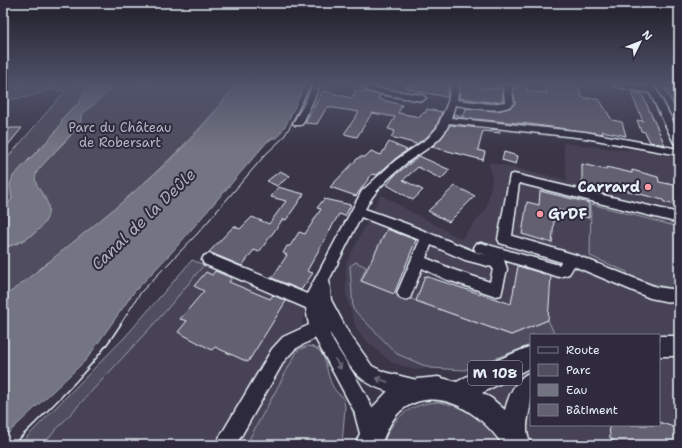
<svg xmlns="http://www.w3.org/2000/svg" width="682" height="448" viewBox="0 0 682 448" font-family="'Shantell Sans',sans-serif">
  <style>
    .built { fill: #464354; fill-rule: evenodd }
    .green { fill: #504e5f; stroke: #9ca0ac }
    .water { fill: #737482; stroke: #a2a6b1 }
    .building { fill: #636171; stroke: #e8f1f8 }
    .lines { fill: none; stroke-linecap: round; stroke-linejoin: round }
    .minor-casing { stroke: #e8f1f8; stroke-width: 3 }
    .major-casing { stroke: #e8f1f8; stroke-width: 3 }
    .minor { fill: #2f2a3d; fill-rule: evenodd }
    .major { fill: #2f2a3d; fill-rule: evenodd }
    .tram-far1 { stroke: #e8f1f8; stroke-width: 1 }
    .tram { stroke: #e8f1f8; stroke-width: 1.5 }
    .oneway { stroke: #70707e }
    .poi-dot { fill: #ff9aa2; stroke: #2f2a3d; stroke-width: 1.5 }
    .labels { text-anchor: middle; stroke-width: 4; stroke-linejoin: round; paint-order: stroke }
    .far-park-label { font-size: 13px; fill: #b3b8c2; stroke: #2f2a3d }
    .shield { fill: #2f2a3d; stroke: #b0b5c0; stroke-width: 1 }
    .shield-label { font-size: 14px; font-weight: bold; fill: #e8f1f8 }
    .poi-label { font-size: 15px; font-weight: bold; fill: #e8f1f8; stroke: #2f2a3d; text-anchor: end }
    .water-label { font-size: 16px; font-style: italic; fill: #aeb2bd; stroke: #2f2a3d }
  </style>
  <rect width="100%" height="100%" fill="#3a3648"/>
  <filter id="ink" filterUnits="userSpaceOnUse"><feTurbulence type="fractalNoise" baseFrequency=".025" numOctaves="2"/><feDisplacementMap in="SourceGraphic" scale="8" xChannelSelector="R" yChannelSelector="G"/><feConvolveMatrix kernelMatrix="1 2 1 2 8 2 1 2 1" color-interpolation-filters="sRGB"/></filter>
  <g filter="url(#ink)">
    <path class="built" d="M563,143L627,150L634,149L679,158V445H532L529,439L496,402L464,370L430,368L415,370L391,362L370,344L357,331L346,295V264L380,196L381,195L461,239L486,209L492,181L489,162L567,180ZM531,335H659V425H531Z
      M204,265L305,308L298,350L246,445H42L163,314Z"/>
    <path class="green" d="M3,85H92L79,103L70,110L62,119V123L52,136L28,160L11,190L12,199L3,208V163L65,91L50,89L28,97L3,100Z
      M112,85H235C172,170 85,233 3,298V248C23,243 43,233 48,211C44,202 35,189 35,179C34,162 79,139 81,115L107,93Z
      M591,204L679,227V289C661,287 644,282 627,276V272L590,256Z
      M192,260L204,265L163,314L42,445H19L125,337Z
      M356,262L366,267L361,281L511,335L548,320L555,335H531V345L464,370L430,368L397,354L353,309L350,266Z
      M308,346C334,348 320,384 343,397L345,407L342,445H246L298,350Z
      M438,402C467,406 487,422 503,445H383C391,418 411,403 438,402Z"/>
    <path class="water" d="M92,85H112L107,93L81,115V121L76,129L39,169C28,183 45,192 48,205C53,229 20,243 3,248V208L12,199L10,185L13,176L52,136L60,126L62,119L67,113L79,103L85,90Z
      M235,85H305L287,123L277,138H273L267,142L172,252L134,292L86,360L3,438V298C43,267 82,235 121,203C162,168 205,130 235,85Z"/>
    <path class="building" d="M407,85H449L447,97L426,93L406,88Z
      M460,85H478L479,88L498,89L497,86L502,87L503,101L491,102L459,98Z
      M518,85H526L528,91L547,93L544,85L577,86L583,98L599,99L612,120L622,122L626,136L602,131L603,134L529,124L453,117L454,114L464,116L466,108L495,111L510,108L515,103L513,87L518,88Z
      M664,88L676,90L679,95V115Z
      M356,90L381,95L378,99L402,105L398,113L420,117L422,113H425L427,109L442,112L436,127L427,137L417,144L391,137L395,131L388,129L395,117L372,113L357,137L344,134L359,112L327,107L317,124L305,123L323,91L352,98Z
      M631,93L642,94L665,145L650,142L645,132L641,131L637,120L643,121Z
      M450,125L499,130L500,133L483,131L478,150L485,152L483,160L432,147L442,137Z
      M10,128H22L3,151V133L7,132Z
      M389,142L407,150L395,159L377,175L372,174L356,196L330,187L359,157H365L371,151L381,155Z
      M504,152L518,156L516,164L502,160Z
      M419,156L450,170L441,179L418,167L403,180L423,190L413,200L387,185L394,176Z
      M582,164L607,170L606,167L632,173V170L658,177L659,182L679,186V206L664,202L663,200L609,186V190L582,184Z
      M280,171L290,176L277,186L267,181Z
      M455,186L475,196L449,222L428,211Z
      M278,187L304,194L286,220L283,219L259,252L254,250L242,266L209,252L234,226L240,229L252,217L269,224L286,201L271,197Z
      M540,191L589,203V218L555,209L552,243L522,234L527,202L539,205Z
      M324,199L351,205L345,216L339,214L307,271L313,273L301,290L272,278L287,255L283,253L287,246H290L299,232L305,234L321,209L317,208Z
      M387,229L416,240L394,294L361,281Z
      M518,266L551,276L548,320L511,335L416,301L425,276L511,304Z
      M215,271L232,278L229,282L270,299L273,295L286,301L248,362L215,347L212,350L178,332L187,321L180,319L204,291L194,286L206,272L212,275Z
      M659,422L679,429V445H613V440L610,438L609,425H659Z"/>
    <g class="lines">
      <defs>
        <path id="minor" d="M312,85H320L303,123L301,125H295L293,123Z
          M361,85H371L375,88L422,95L426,98L422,101L370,92Z
          M451,85H459L457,100L491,104L505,102L503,85H511L514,103C504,115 470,107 455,105L451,118L585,132L679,149V155L585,138L449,123C442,144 419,152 404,165C389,177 373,192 365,209L407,224L478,253L488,255L476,252L474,248L476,244L481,243L559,265L561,262L500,243L498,239L510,175L514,174L679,213V223L519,183L512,236L576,255L656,287L679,290V304L650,298L574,266L569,274L559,277L504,260L507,269L501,295L496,296L445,279L422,268L410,298L405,300L400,298L397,293L420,240L361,217L329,280L331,300L348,332L372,366L384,372L425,382L427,389L425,396C416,399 407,397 398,394C357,385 349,367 330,333C330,337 336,346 339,351C352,372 387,420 377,445H363L354,411L315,338L295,349L284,361L236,445H215L272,349L283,337L309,325L306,308L204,264L202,260L204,256L209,254L214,256L307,294L362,191L396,160L428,138L437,128L448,102ZM431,245L465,260L492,267L493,269L490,282L454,270L426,258Z
          M613,85H632L647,88L646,85H654L679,133V146L674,143L650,93L617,87Z"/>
        <path id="major" d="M659,336H679V356H659Z
          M531,346V367L482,393L491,398L505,410C509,394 516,378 531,372C531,381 532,391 531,401C529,418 523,427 531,445H503C483,416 442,385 406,407C393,415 386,431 381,445H355L371,409L388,391L417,379L438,377L457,382L488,364Z"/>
      </defs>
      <use href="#minor" class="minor-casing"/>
      <use href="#major" class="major-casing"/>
      <use href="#minor" class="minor"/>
      <use href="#major" class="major"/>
      <path class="tram-far1" d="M120,325L141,292L198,233L265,155L283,138L304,104L312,85"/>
      <path class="tram" d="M13,445C51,407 92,370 121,324"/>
    </g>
    <defs><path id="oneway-shaft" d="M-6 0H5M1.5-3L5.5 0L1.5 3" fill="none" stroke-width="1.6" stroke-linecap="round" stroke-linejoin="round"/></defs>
    <g class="oneway">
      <use href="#oneway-shaft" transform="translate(338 364) rotate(60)"/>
      <use href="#oneway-shaft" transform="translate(382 380) rotate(-160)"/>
    </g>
  </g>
  <linearGradient id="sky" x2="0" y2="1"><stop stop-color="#201e28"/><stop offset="0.57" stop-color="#4f526a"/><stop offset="1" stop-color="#4f526a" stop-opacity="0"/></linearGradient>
  <rect width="682" height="148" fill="url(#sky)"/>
  <g class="poi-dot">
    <circle cx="648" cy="187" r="4"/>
    <circle cx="540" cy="214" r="4"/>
  </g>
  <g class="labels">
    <g class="far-park-label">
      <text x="120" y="132">Parc du Château<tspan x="120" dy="15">de Robersart</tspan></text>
    </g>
    <rect class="shield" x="468" y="361" width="54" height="24" rx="3"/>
    <g class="shield-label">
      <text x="495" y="378">M 108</text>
    </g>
    <g class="poi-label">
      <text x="640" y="192">Carrard</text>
      <text x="548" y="219" text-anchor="start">GrDF</text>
    </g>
    <g class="water-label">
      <text transform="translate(143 219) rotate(-44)" y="6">Canal de la Deûle</text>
    </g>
  </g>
  <rect width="682" height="448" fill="none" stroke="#2f2a3d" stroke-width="16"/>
  <rect x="8" y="8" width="666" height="432" fill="none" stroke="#e8f1f8" stroke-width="1.5" filter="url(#ink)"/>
  <rect x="530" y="334" width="130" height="92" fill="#2f2a3d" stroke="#797a88"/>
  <rect x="538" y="347" width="20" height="6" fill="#2f2a3d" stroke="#797a88"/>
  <text x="566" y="354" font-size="12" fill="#e8f1f8">Route</text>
  <rect x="538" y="364" width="20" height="12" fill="#504e5f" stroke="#797a88"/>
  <text x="566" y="374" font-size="12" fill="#e8f1f8">Parc</text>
  <rect x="538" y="384" width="20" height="12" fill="#737482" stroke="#797a88"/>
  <text x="566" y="394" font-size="12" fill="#e8f1f8">Eau</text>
  <rect x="538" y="404" width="20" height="12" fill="#636171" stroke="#797a88"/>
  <text x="566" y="414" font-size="12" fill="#e8f1f8">Bâtiment</text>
  <g transform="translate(640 42) rotate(47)" stroke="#2f2a3d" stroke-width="3" paint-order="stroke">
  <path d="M0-3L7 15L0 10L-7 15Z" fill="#e8f1f8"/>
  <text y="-6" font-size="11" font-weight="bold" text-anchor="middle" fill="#e8f1f8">N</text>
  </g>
</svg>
